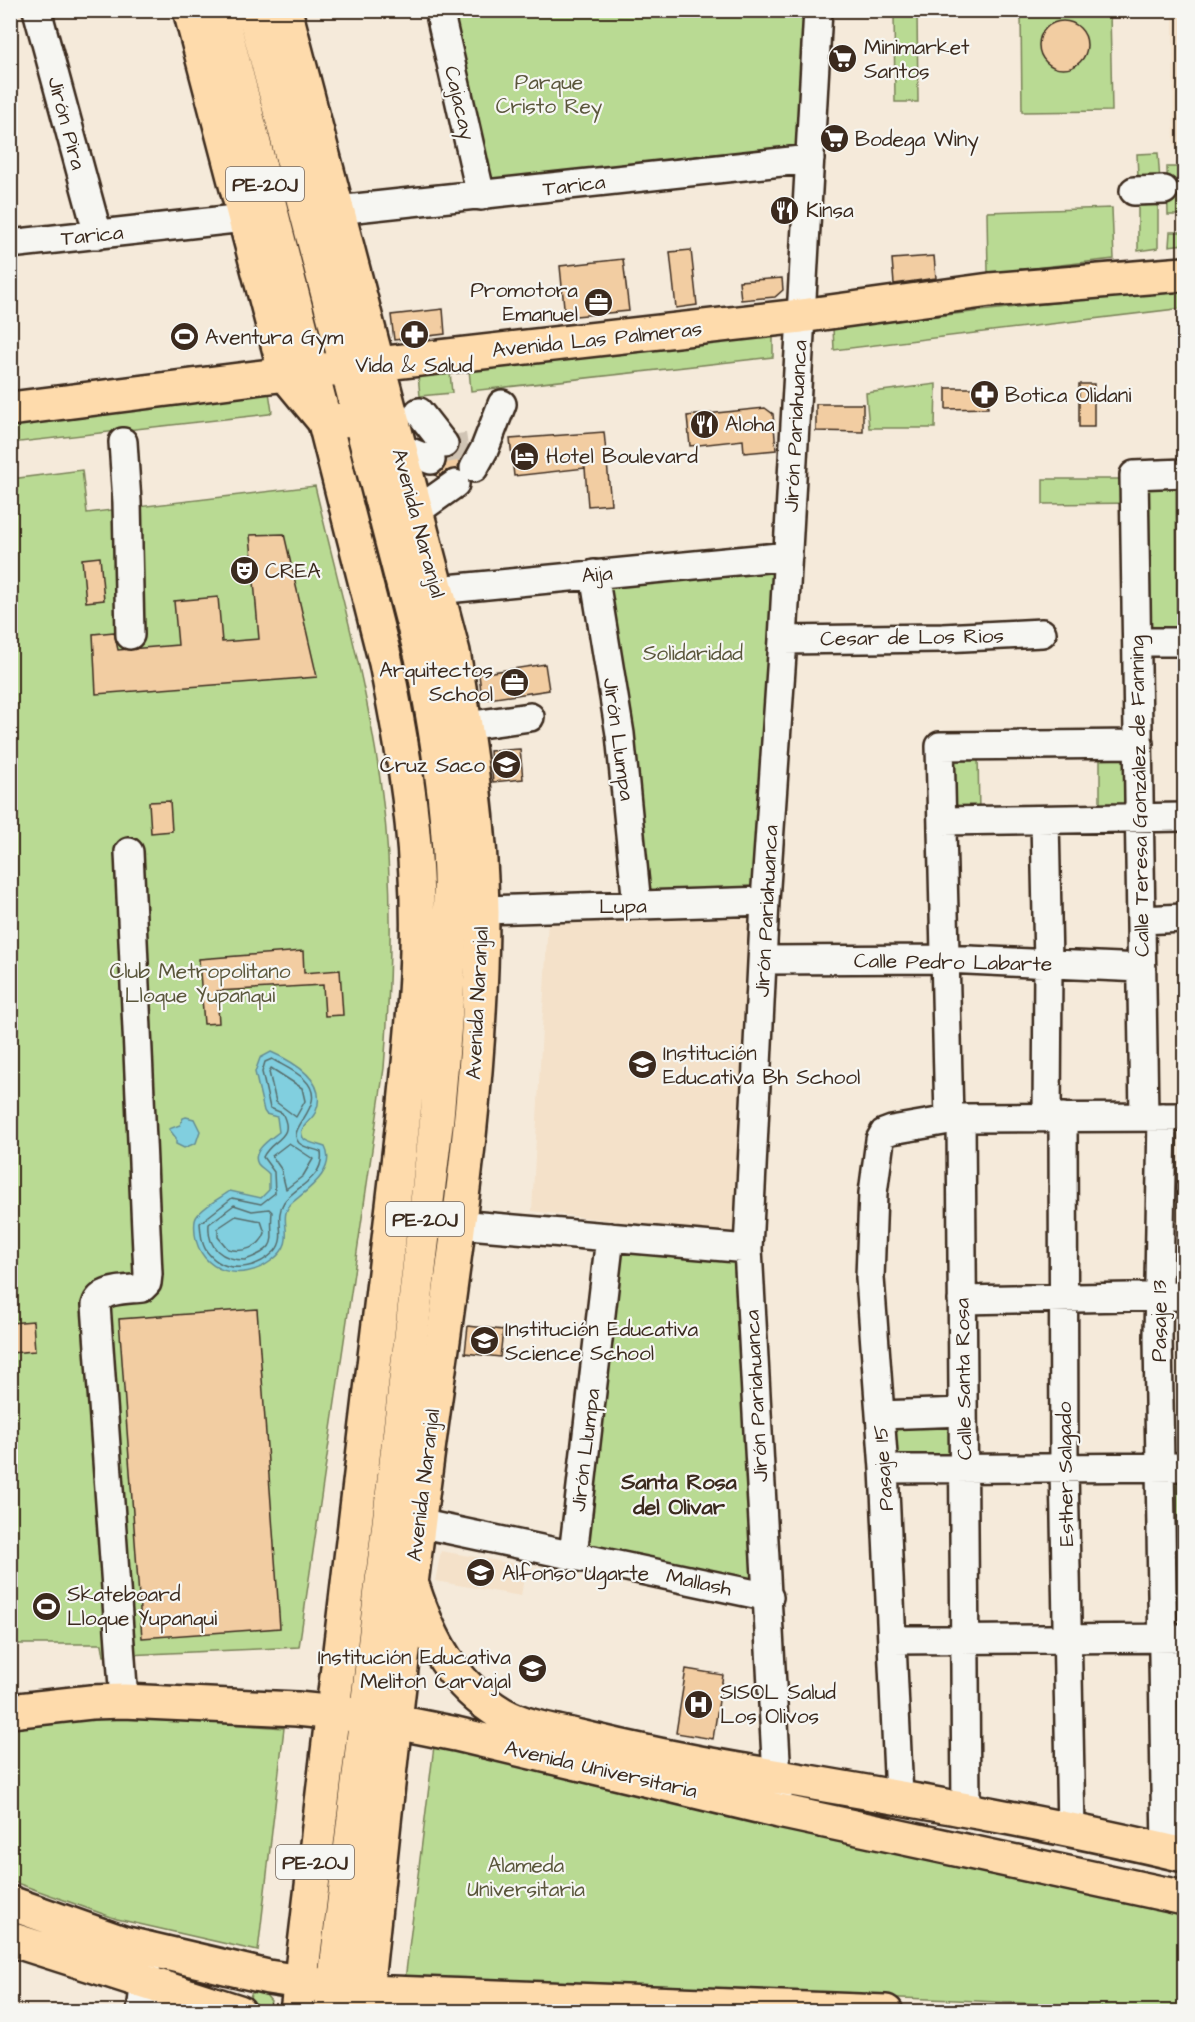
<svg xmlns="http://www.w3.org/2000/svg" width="1195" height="2022" viewBox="0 0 1195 2022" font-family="'Architects Daughter',sans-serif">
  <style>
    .built { fill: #f4e1c9 }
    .green { fill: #b9da93; stroke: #7a8258; stroke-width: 1.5 }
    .water { fill: #81cfdf; stroke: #658d92; stroke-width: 1.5 }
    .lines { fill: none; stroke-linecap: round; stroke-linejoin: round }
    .shore { stroke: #576c6b; stroke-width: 1.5 }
    .building { fill: #f2cda2; stroke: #3b2a1e; stroke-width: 1.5 }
    .minor-tunnel { stroke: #d0c4b4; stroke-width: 27; stroke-dasharray: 27 14; stroke-linecap: butt }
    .minor-casing { stroke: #3b2a1e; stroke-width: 32 }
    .major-casing { stroke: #3b2a1e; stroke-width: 38 }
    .highway-casing { stroke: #3b2a1e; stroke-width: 38 }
    .minor { stroke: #f6f6f2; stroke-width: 27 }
    .major { stroke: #fedbac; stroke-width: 33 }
    .highway { stroke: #fedbac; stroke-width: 33 }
    .labels { text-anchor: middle; stroke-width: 4.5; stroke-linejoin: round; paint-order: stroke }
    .shield { fill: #f6f6f2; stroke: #73675e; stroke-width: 1.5 }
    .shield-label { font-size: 20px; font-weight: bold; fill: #3b2a1e }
    .poi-label { font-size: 21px; fill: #3b2a1e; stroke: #f6f6f2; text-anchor: start }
    .park-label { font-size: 21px; fill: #5a563b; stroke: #f6f6f2 }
    .street-label { font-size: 21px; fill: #3b2a1e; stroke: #f6f6f2 }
    .neighbourhood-label { font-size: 22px; font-weight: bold; fill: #3b2a1e; stroke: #f6f6f2 }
  </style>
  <rect width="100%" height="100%" fill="#f5eada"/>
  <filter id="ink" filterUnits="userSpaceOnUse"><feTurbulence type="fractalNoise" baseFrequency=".0167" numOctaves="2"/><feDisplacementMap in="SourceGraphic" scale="12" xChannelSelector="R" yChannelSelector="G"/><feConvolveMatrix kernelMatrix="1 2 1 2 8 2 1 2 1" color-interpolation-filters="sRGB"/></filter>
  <g filter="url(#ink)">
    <path class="built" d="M1173,11H1184V146H1174Z
      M750,911L736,1236L532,1211L548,919Z
      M441,1551L526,1566L521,1596L435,1581Z"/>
    <path class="green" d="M443,11H807L800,144L794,152L485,184Z
      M894,11H917L918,102H895Z
      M1021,11H1110L1112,111L1022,112Z
      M1158,153L1160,182L1144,183L1138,177L1137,154Z
      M1167,167H1184V215H1168Z
      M1158,199V248L1138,251V208L1142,202Z
      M1112,208L1114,259L988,273L987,212Z
      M1170,232H1184V244L1169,246Z
      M1184,288V308L834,350L833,328Z
      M773,334V357L471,391L469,369Z
      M450,372L452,393L420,396L418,375Z
      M936,384L935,428H869L866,393Z
      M269,392L272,412L269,414L11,443L10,418Z
      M82,470L87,513L315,486C339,588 369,690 382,794C394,884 391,977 384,1068L299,1647L104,1656L102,1644H11V479Z
      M1043,479H1176L1177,647H1142L1141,503L1043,504Z
      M777,565L756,893L642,896L604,583Z
      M1100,749H1134L1133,816H1100Z
      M947,754H978L979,813L949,814Z
      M620,1244L739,1256L754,1579L588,1545Z
      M957,1406V1462L887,1464L882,1410Z
      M1166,1481H1184V1539H1167Z
      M116,1716L284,1728L258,1951L117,1919L11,1881L10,1725Z
      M434,1746L1184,1914V2011L956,2000L405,1980Z
      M260,1988L271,2001L268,2011H253L247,2007L251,1994Z"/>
    <path class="water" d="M271,1052C294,1062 328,1081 316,1111C313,1119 305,1123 302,1130C301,1132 302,1137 304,1139C308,1143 320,1145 325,1147C337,1170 307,1190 293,1202C273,1219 302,1239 271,1261C242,1283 200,1273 195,1234C195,1228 193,1221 197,1216C204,1206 220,1198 230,1191L261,1198L269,1190V1174C266,1170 261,1168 258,1164C250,1151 272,1138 279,1132L277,1117L266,1114L264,1111L255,1072L260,1058Z
      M186,1117L194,1119L200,1131L196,1143L184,1148L176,1144V1138L169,1129L180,1125L183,1118Z"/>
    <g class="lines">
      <path class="shore" d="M272,1059C282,1065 296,1071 304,1079C331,1105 284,1127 299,1143C304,1148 315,1149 321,1152C325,1178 296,1186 284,1202C273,1219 288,1236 275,1251C257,1269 227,1275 209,1254C201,1246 201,1233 200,1223L232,1198L261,1204L275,1193L274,1172L263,1157C272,1138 296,1139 282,1113L270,1108L262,1072L265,1062Z
        M271,1068L302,1088L305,1101L296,1117L276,1102L269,1072Z
        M289,1143L313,1159L303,1176L286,1189L281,1169L272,1156Z
        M234,1205L252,1211L269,1209L272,1212C269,1240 282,1247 245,1260C222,1260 207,1248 209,1224Z
        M236,1216L261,1221L265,1233C260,1248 242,1253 228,1249L218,1237V1228Z"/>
    </g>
    <path class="building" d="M1039 45a24 24 0 1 1 48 0a24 24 0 1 1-48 0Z
      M691,250L697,305L676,308L670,252Z
      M934,256L936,278L894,284L892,259Z
      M623,259L629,311L565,317L560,266Z
      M782,278L783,290L775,297L741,300L739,281Z
      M443,309L445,334L394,340L391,315Z
      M1079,384H1094V427H1079Z
      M946,388H987L988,408L946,409Z
      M816,404H863V432L816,431Z
      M765,408L773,414L776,450L744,453L743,440L690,446L687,416Z
      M604,432L611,504L588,506L585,468L514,476L510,439Z
      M458,438L468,446L460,455L458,469L446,471L438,477L435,475L445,466L446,459L458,450Z
      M284,534L317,677L96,694L93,634L114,632L118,650L178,645L174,601L218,597L222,642L259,639L250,535Z
      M100,557L104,600L86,602L82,559Z
      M545,664L549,690L482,700L479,674Z
      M520,749L523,779L493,782L490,751Z
      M170,801L172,831L151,833L149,802Z
      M303,951L304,973L340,970L343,1015L325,1016L323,985L217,991L219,1023L204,1024L199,959Z
      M257,1309L280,1628L142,1638L119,1319Z
      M33,1321L35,1351L10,1353V1323Z
      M468,1326L503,1330L500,1357L465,1353Z
      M686,1669L723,1675L713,1739L676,1733Z"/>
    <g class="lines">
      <path class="minor-tunnel" d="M444,444L448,449L468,446"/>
      <defs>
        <path id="minor" d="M37,10L98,235
          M439,10L481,196
          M1134,191L1164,190
          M337,210L810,159
          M10,244L244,218
          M419,412L444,444
          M123,442L127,502L130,635
          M398,447L431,460
          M474,468L485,448L502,404
          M417,511L455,484
          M594,574L620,734L637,905
          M416,592L788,556
          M783,640L943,638L1042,633
          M1138,642H1184
          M466,726L530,717
          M1045,820L1048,964L1047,1117
          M942,821L1184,817
          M482,910L765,901
          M1141,920L1184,918
          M764,960L946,959L1142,968
          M1063,1117L1064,1467L1071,1831
          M1144,1117L1134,475L1184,473
          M1162,1117L1158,1337L1166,1850
          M961,1118L966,1809
          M949,1120L940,746L1139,744
          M457,1224L748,1249
          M962,1300L1184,1296
          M880,1415L963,1412
          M884,1469L1184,1467
          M418,1523L769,1597
          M573,1555L610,1237
          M892,1640L1184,1638
          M124,1701L96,1305C101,1288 127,1290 142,1288L147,1283L148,1274L129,852
          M778,1795L748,1249L765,901L783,640L818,10
          M899,1796L884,1469L870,1278L873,1193L880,1140L884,1133L892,1130L961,1118L1184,1117
          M165,1988L170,2012
          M141,2012L147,1962"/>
        <path id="major" d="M190,10L286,375L325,422L359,418
          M285,10L453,652C468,738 481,825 482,912C482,1097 450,1282 426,1465C402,1647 383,1829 364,2012
          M10,409L262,377L801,316L990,290L1184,274
          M413,1588C430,1640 453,1685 502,1714C525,1727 554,1731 580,1737C633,1750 686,1761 739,1770C888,1796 1038,1820 1184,1855
          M10,1711L91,1702L124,1701L297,1709L366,1716L456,1734L779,1811L1184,1898
          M10,1903L123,1943L268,1977L366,1992L886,2012
          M10,1939L239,2012"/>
        <path id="highway" d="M220,10L386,663C400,734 413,804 416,876C421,955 412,1035 404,1113L297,2012
          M254,10L422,657C436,729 448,802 450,875C452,955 444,1037 437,1117L331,2012"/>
      </defs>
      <use href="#minor" class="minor-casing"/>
      <use href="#major" class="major-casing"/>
      <use href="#highway" class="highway-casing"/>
      <use href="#minor" class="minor"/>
      <use href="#major" class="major"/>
      <use href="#highway" class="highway"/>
    </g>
  </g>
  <defs>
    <symbol id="supermarket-disc" viewBox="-11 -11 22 22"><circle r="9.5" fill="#3b2a1e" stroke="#f6f6f2"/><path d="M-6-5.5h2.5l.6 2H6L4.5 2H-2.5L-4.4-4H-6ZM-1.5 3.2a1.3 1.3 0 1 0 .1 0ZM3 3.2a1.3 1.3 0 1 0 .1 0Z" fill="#fff"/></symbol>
    <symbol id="restaurant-disc" viewBox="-11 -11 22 22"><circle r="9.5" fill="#3b2a1e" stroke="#f6f6f2"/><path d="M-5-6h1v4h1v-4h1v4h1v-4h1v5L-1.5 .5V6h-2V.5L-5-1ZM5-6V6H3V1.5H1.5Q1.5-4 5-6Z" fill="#fff"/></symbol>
    <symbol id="office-disc" viewBox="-11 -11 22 22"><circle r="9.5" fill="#3b2a1e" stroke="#f6f6f2"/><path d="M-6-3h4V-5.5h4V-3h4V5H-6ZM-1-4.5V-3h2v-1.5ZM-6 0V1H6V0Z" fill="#fff"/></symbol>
    <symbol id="pharmacy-disc" viewBox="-11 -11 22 22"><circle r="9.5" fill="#3b2a1e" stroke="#f6f6f2"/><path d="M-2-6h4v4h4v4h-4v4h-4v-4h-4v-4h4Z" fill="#fff"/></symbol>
    <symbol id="stadium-disc" viewBox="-11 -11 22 22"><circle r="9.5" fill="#3b2a1e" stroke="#f6f6f2"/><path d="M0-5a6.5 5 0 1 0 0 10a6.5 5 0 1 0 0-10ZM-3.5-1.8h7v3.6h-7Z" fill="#fff"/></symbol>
    <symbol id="hotel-disc" viewBox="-11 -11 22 22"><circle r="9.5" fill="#3b2a1e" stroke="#f6f6f2"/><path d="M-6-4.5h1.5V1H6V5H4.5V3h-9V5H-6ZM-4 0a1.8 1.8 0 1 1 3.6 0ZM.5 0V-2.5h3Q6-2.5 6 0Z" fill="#fff"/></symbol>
    <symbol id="theatre-disc" viewBox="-11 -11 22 22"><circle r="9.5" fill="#3b2a1e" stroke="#f6f6f2"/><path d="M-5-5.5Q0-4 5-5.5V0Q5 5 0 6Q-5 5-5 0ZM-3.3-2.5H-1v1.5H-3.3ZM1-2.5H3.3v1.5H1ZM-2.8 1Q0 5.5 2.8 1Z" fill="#fff"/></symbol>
    <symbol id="school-disc" viewBox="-11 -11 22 22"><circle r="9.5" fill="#3b2a1e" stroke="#f6f6f2"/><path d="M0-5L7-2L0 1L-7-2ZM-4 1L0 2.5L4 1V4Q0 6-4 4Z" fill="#fff"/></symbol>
    <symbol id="hospital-disc" viewBox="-11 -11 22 22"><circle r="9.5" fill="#3b2a1e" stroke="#f6f6f2"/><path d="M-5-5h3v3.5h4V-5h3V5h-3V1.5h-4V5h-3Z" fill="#fff"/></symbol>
  </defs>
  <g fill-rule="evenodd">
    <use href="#supermarket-disc" x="826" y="42" width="33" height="33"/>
    <use href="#supermarket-disc" x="818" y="122" width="33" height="33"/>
    <use href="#restaurant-disc" x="768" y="194" width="33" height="33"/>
    <use href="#office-disc" x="582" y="286" width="33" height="33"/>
    <use href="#pharmacy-disc" x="398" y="318" width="33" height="33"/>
    <use href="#stadium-disc" x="168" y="320" width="33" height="33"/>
    <use href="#pharmacy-disc" x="968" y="378" width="33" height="33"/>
    <use href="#restaurant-disc" x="688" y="408" width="33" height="33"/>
    <use href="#hotel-disc" x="508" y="440" width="33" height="33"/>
    <use href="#theatre-disc" x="228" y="554" width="33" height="33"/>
    <use href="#office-disc" x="498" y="666" width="33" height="33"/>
    <use href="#school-disc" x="490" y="748" width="33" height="33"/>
    <use href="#school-disc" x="626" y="1048" width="33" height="33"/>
    <use href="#school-disc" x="468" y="1324" width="33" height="33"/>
    <use href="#school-disc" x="464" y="1556" width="33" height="33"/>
    <use href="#stadium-disc" x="30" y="1590" width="33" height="33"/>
    <use href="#school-disc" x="516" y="1652" width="33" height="33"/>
    <use href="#hospital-disc" x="682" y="1688" width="33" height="33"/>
  </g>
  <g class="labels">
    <g class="shield">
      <rect x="226" y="167" width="78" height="34" rx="4.5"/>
      <rect x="386" y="1202" width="78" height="34" rx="4.5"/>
      <rect x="276" y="1845" width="78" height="34" rx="4.5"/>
    </g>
    <g class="shield-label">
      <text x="265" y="191">PE-20J</text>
      <text x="425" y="1226">PE-20J</text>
      <text x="315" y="1869">PE-20J</text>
    </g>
    <g class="poi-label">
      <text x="864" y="54">Minimarket<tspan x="864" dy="24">Santos</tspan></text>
      <text x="855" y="146">Bodega Winy</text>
      <text x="806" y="217">Kinsa</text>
      <text x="578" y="297" text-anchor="end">Promotora<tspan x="578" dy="24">Emanuel</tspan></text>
      <text x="205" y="344">Aventura Gym</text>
      <text x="414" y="372" text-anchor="middle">Vida &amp; Salud</text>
      <text x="1005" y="402">Botica Olidani</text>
      <text x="725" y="431">Aloha</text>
      <text x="546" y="463">Hotel Boulevard</text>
      <text x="265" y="578">CREA</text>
      <text x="493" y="677" text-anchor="end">Arquitectos<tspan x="493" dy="24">School</tspan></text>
      <text x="485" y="772" text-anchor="end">Cruz Saco</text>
      <text x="663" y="1060">Institución<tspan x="663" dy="24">Educativa Bh School</tspan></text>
      <text x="505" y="1336">Institución Educativa<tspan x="505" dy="24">Science School</tspan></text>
      <text x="502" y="1580">Alfonso Ugarte</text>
      <text x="67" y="1601">Skateboard<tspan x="67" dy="24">Lloque Yupanqui</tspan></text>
      <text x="511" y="1664" text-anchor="end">Institución Educativa<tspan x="511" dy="24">Meliton Carvajal</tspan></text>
      <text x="720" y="1699">SISOL Salud<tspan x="720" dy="24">Los Olivos</tspan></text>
    </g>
    <g class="park-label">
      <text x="549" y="89">Parque<tspan x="549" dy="24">Cristo Rey</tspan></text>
      <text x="693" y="660">Solidaridad</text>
      <text x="200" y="978">Club Metropolitano<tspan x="200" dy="24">Lloque Yupanqui</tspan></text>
      <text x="526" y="1872">Alameda<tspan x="526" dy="24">Universitaria</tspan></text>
    </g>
    <g class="street-label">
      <text transform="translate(460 103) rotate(77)" y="7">Cajacay</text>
      <text transform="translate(67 123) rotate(75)" y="7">Jirón Pira</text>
      <text transform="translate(574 185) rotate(-7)" y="7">Tarica</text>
      <text transform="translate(92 235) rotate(-6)" y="7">Tarica</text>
      <text transform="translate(597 339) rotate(-6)" y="7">Avenida Las Palmeras</text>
      <text transform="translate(795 426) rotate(-87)" y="7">Jirón Pariahuanca</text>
      <text transform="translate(419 523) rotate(75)" y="7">Avenida Naranjal</text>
      <text transform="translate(597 574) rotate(-5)" y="7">Aija</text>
      <text transform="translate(912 637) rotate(-1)" y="7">Cesar de Los Rios</text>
      <text transform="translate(619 739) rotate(82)" y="7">Jirón Llumpa</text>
      <text transform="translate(1139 796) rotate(-91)" y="7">Calle Teresa González de Fanning</text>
      <text transform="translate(623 906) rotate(-1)" y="7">Lupa</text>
      <text transform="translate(766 911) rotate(-87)" y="7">Jirón Pariahuanca</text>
      <text transform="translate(953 962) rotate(1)" y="7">Calle Pedro Labarte</text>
      <text transform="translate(477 1003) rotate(-87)" y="7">Avenida Naranjal</text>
      <text transform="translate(1159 1321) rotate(-90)" y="7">Pasaje 13</text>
      <text transform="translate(963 1379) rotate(-91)" y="7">Calle Santa Rosa</text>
      <text transform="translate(756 1396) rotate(-93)" y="7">Jirón Pariahuanca</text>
      <text transform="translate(585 1450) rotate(-83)" y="7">Jirón Llumpa</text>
      <text transform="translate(883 1468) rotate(-94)" y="7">Pasaje 15</text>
      <text transform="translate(1065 1474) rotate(-91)" y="7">Esther Salgado</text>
      <text transform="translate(423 1485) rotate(-83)" y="7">Avenida Naranjal</text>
      <text transform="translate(699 1582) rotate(12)" y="7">Mallash</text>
      <text transform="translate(601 1769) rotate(13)" y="7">Avenida Universitaria</text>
    </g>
    <g class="neighbourhood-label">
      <text x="679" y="1489">Santa Rosa<tspan x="679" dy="25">del Olivar</tspan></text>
    </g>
  </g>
  <rect width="1195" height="2022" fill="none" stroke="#f6f6f2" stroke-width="36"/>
  <rect x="18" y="18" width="1159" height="1986" fill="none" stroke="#3b2a1e" stroke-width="2" filter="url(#ink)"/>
</svg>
